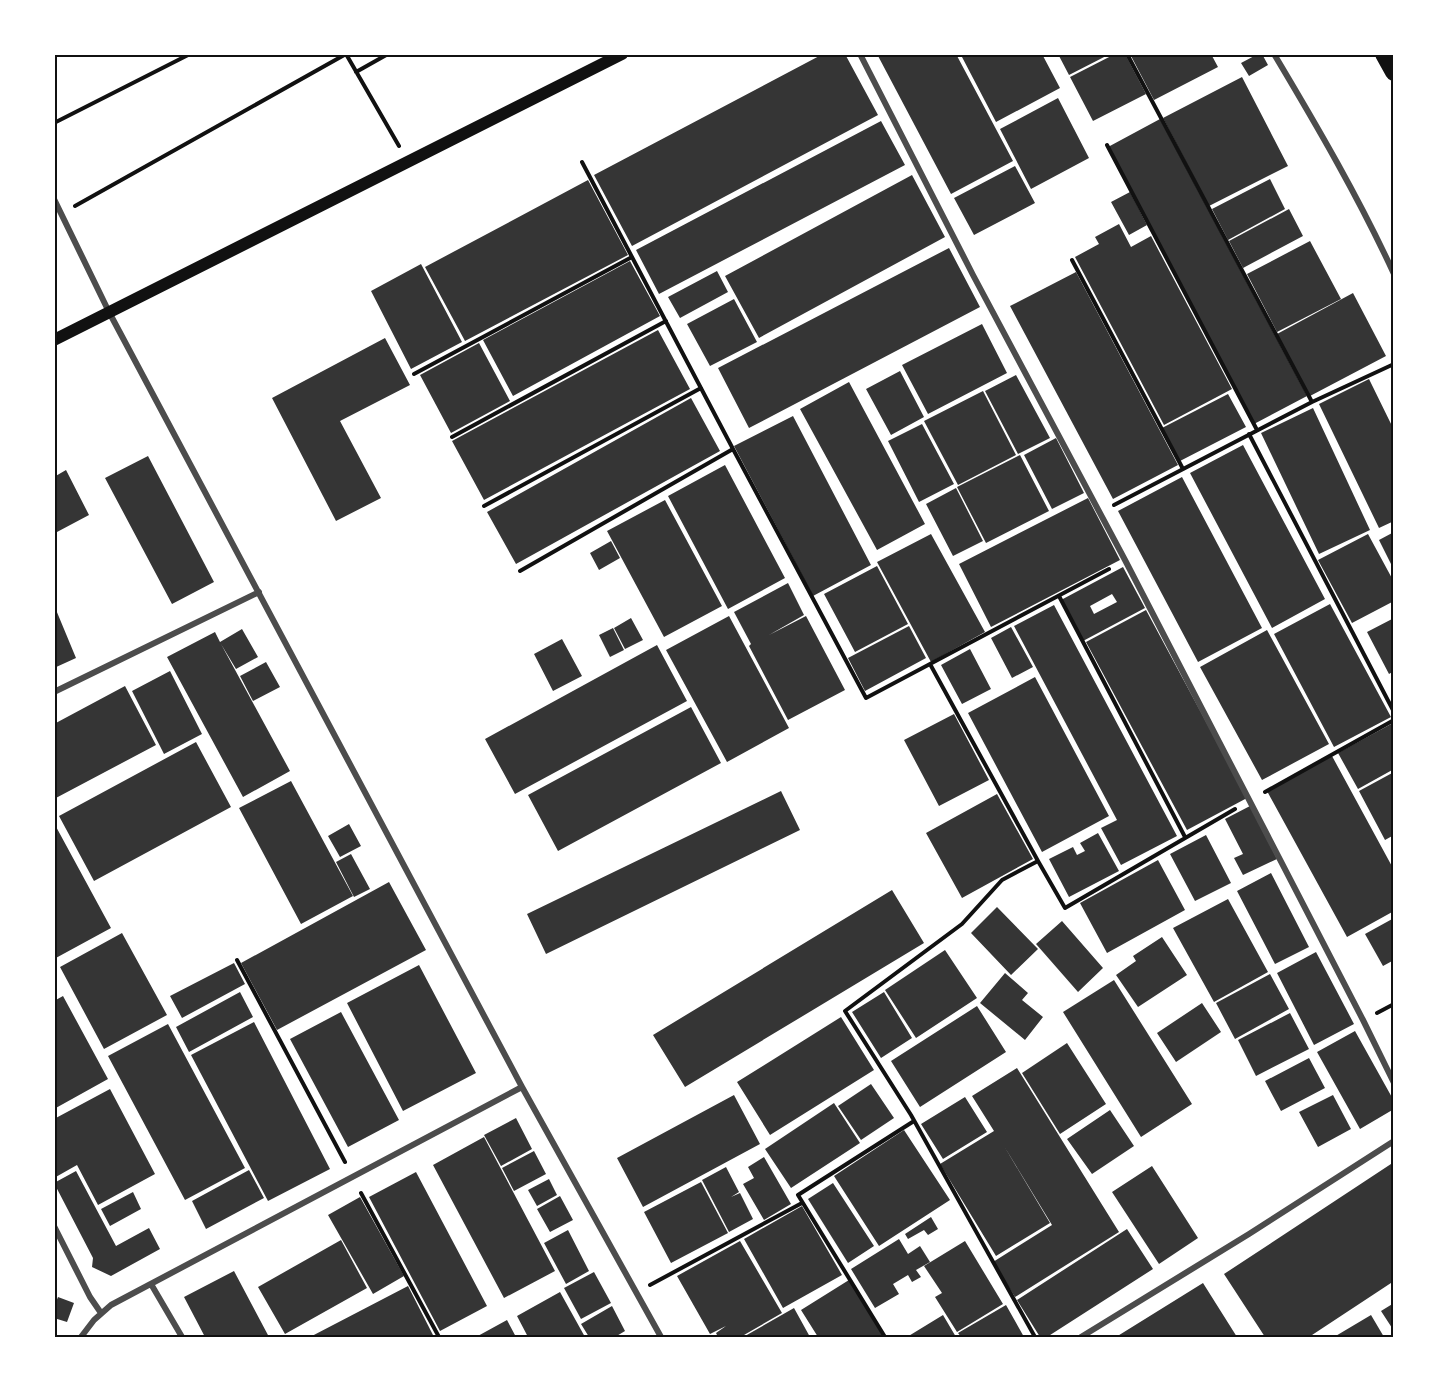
<svg xmlns="http://www.w3.org/2000/svg" width="1448" height="1391" viewBox="0 0 1448 1391" font-family="Montserrat,sans-serif">
  <style>
    .building { fill: #353535; fill-rule: evenodd }
    .lines { fill: none; stroke-linecap: round; stroke-linejoin: round }
    .path { stroke: #111; stroke-width: 4 }
    .minor { stroke: #4c4c4c; stroke-width: 6 }
    .secondary { stroke: #111; stroke-width: 12 }
    .motorway { stroke: #111; stroke-width: 18 }
    .neatline { fill: none; stroke: #111; stroke-width: 2 }
  </style>
  <rect width="100%" height="100%" fill="#fff"/>
  <path class="building" d="M823,54H845L878,115L632,246L594,175Z
    M877,54H956L1013,161L951,194Z
    M967,54H1042L1060,88L996,122L962,57Z
    M1058,54H1110L1069,75Z
    M1115,54H1125L1146,94L1093,121L1070,77Z
    M1130,54H1211L1218,67L1154,100Z
    M1258,54H1262L1268,65L1249,76L1241,63Z
    M1242,77L1288,166L1209,206L1163,118Z
    M1058,98L1089,158L1031,189L1000,129Z
    M1160,119L1307,396L1254,424L1108,147Z
    M881,121L905,165L659,294L636,250Z
    M1015,166L1035,203L974,235L954,198Z
    M912,175L945,237L759,338L725,276Z
    M1270,179L1285,209L1228,240L1212,209Z
    M588,180L628,255L465,341L425,267Z
    M1130,192L1147,225L1129,235L1111,202Z
    M1289,209L1303,236L1243,268L1229,241Z
    M1119,224L1131,247L1151,236L1232,389L1164,425L1075,257L1099,244L1095,237Z
    M1310,241L1341,299L1277,332L1247,274Z
    M949,248L980,307L749,428L718,368Z
    M630,261L660,316L513,396L483,340Z
    M421,264L462,342L411,369L371,291Z
    M717,271L728,292L680,318L668,297Z
    M1076,272L1178,465L1113,499L1010,306Z
    M1353,293L1386,356L1310,396L1277,334Z
    M734,299L757,342L710,366L687,324Z
    M982,324L1007,373L928,414L902,365Z
    M658,330L690,389L484,500L452,441Z
    M385,338L410,385L340,421L381,498L336,521L272,398Z
    M479,343L510,401L451,433L420,375Z
    M900,371L924,417L891,435L866,389Z
    M1016,375L1050,438L1018,454L985,391Z
    M1369,379L1394,430V521L1379,528L1319,404Z
    M849,382L925,524L877,550L800,409Z
    M983,391L1016,455L958,485L924,421Z
    M1228,394L1246,427L1180,461L1162,428Z
    M691,398L720,451L516,564L487,512Z
    M1313,408L1370,530L1319,554L1261,433Z
    M793,416L871,565L813,596L734,446Z
    M922,424L954,484L919,502L888,441Z
    M1056,438L1084,493L1052,509L1024,455Z
    M1243,445L1325,599L1272,628L1190,473Z
    M1020,455L1049,511L986,543L957,487Z
    M148,456L214,582L172,604L105,478Z
    M725,465L785,578L728,609L668,496Z
    M66,470L89,515L57,532L54,525V477Z
    M1182,477L1262,628L1198,662L1118,511Z
    M956,488L983,541L953,556L926,504Z
    M1088,498L1120,560L991,627L959,564Z
    M665,500L722,606L664,637L607,531Z
    M1394,532V570L1379,540Z
    M931,534L985,632L931,662L877,562Z
    M1368,534L1394,582V601L1352,623L1318,560Z
    M611,541L620,558L599,570L590,553Z
    M877,566L908,624L855,652L824,594Z
    M1123,567L1145,608L1083,641L1061,600ZM1112,594L1117,602L1094,614L1090,606Z
    M788,583L804,615L769,635L806,616L845,690L788,720L749,646L751,644L734,612Z
    M1330,604L1391,717L1334,747L1274,634Z
    M54,605L76,658L54,668Z
    M1054,605L1177,836L1121,865L1101,828L1117,820L1014,626Z
    M1146,610L1247,798L1187,830L1086,642Z
    M729,616L789,728L727,762L666,650Z
    M631,618L643,640L625,649L614,628Z
    M1394,618V671L1389,674L1367,632Z
    M909,626L926,658L865,691L848,658Z
    M1011,627L1033,667L1012,678L991,638Z
    M613,628L624,650L610,657L599,635Z
    M242,629L258,657L236,669L221,644L290,771L243,797L167,657L215,632L220,642Z
    M1267,630L1329,744L1262,780L1200,667Z
    M562,639L582,676L553,691L534,654Z
    M657,645L687,701L515,794L485,739Z
    M970,649L991,689L962,704L941,665Z
    M266,662L280,687L253,701L240,676Z
    M170,671L202,734L164,754L132,691Z
    M1035,677L1109,816L1042,852L968,713Z
    M125,686L156,745L54,799V724Z
    M691,707L721,763L558,851L528,795Z
    M954,714L989,780L939,806L904,740Z
    M1393,723L1394,769L1358,789L1338,753Z
    M196,742L231,807L94,881L59,816Z
    M1332,756L1394,870V911L1347,937L1267,791Z
    M1394,772V835L1385,840L1359,791Z
    M291,781L353,896L301,924L239,808Z
    M781,791L800,830L546,954L527,914Z
    M997,794L1033,859L962,898L926,833Z
    M1250,806L1277,859L1243,875L1234,858L1243,854L1225,819Z
    M54,823L111,928L54,959Z
    M349,824L361,846L340,857L328,836Z
    M1098,833L1119,871L1069,897L1049,859L1073,847L1077,855L1085,851L1080,843Z
    M1206,835L1231,883L1195,901L1170,854Z
    M351,854L370,889L354,897L336,862Z
    M1158,860L1185,910L1107,953L1080,903Z
    M1271,873L1309,947L1275,964L1237,891Z
    M389,882L426,950L277,1030L241,963Z
    M892,890L924,943L685,1087L653,1035Z
    M1228,899L1268,972L1214,1002L1173,928Z
    M997,907L1038,949L1011,975L971,933Z
    M1394,918V960L1383,966L1365,934Z
    M1062,921L1103,968L1078,992L1036,944Z
    M122,933L167,1015L104,1049L60,967Z
    M1162,937L1187,975L1138,1007L1116,975L1136,961L1133,956Z
    M945,950L977,998L916,1038L885,990Z
    M1316,952L1354,1024L1314,1045L1277,973Z
    M234,963L245,984L182,1018L170,996Z
    M419,965L476,1073L403,1111L347,1003Z
    M1005,973L1028,993L1022,1000L1043,1017L1025,1040L980,1003Z
    M1270,974L1289,1009L1235,1039L1216,1003Z
    M1114,980L1192,1104L1141,1137L1063,1012Z
    M240,992L253,1017L189,1052L176,1027Z
    M884,992L912,1038L881,1058L852,1012Z
    M63,996L108,1079L54,1109V1001Z
    M1202,1003L1221,1032L1176,1062L1157,1033Z
    M977,1006L1006,1052L920,1107L891,1061Z
    M341,1012L399,1120L348,1147L290,1039Z
    M1290,1013L1309,1049L1256,1076L1238,1040Z
    M841,1017L874,1070L770,1135L737,1082Z
    M254,1022L330,1169L268,1201L191,1055Z
    M168,1024L245,1168L185,1200L108,1056Z
    M1355,1031L1394,1101V1109L1360,1129L1317,1052Z
    M1067,1043L1106,1104L1060,1134L1022,1073Z
    M1309,1058L1325,1088L1281,1111L1265,1081Z
    M1017,1068L1119,1232L1015,1297L993,1262L1052,1225L1004,1146L1050,1223L996,1256L940,1164L994,1131L972,1096Z
    M871,1084L894,1118L861,1140L838,1106Z
    M110,1089L155,1174L98,1205L77,1165L54,1178V1119Z
    M734,1095L760,1144L643,1207L617,1158Z
    M1333,1095L1351,1129L1318,1147L1299,1112Z
    M965,1097L987,1132L943,1159L921,1124Z
    M834,1103L860,1143L791,1188L765,1149Z
    M1110,1110L1134,1146L1092,1174L1067,1139Z
    M516,1118L532,1149L501,1166L484,1135Z
    M904,1130L950,1200L879,1246L834,1176Z
    M484,1137L555,1271L504,1298L433,1165Z
    M534,1151L546,1174L514,1191L502,1168Z
    M764,1157L791,1204L764,1220L743,1184L754,1178L748,1167Z
    M1394,1162V1281L1309,1337H1265L1224,1274Z
    M1152,1166L1198,1238L1159,1264L1112,1192Z
    M726,1167L739,1192L731,1197L740,1193L753,1219L729,1232L702,1180Z
    M249,1170L264,1198L206,1229L192,1201Z
    M76,1171L116,1246L149,1228L160,1249L111,1276L92,1267L93,1258L54,1183Z
    M416,1172L487,1306L440,1331L369,1197Z
    M549,1179L557,1195L537,1206L528,1190Z
    M701,1182L728,1233L671,1263L644,1212Z
    M833,1183L874,1246L848,1263L808,1199Z
    M133,1192L141,1209L110,1226L101,1209Z
    M560,1196L573,1220L550,1232L537,1209Z
    M360,1197L404,1276L373,1294L328,1215Z
    M802,1206L842,1275L783,1308L744,1239Z
    M931,1217L938,1229L928,1235L924,1230L908,1239L905,1234Z
    M1127,1229L1153,1269L1047,1337H1040L1017,1300Z
    M568,1230L589,1271L566,1284L544,1243Z
    M899,1239L908,1254L920,1246L930,1262L916,1270L921,1277L912,1282L908,1275L893,1284L899,1294L875,1308L851,1269Z
    M341,1240L367,1288L285,1334L258,1287Z
    M740,1241L782,1313L744,1335L745,1336L794,1308L810,1337H718L716,1333L726,1326L710,1334L677,1276Z
    M965,1241L1003,1304L957,1332L935,1297L942,1293L924,1266Z
    M234,1271L269,1337H205L184,1297Z
    M594,1272L611,1303L581,1319L564,1288Z
    M849,1280L885,1337H818L801,1310Z
    M1203,1283L1237,1337H1116Z
    M408,1286L434,1337H310Z
    M560,1292L585,1337H528L517,1316Z
    M58,1297L74,1303L67,1322L54,1318V1307Z
    M1394,1303V1331L1381,1311Z
    M1006,1305L1024,1337H961L958,1333Z
    M612,1306L625,1331L615,1337H589L581,1324Z
    M943,1315L956,1337H907Z
    M1371,1315L1384,1337H1334Z
    M507,1320L516,1337H476Z"/>
  <g class="lines">
    <path class="path" d="M346,54L399,146
      M1127,54L1312,402
      M356,72L388,54
      M54,123L190,54
      M1107,145L1257,430
      M582,162L733,449
      M75,206L346,54
      M1072,260L1183,469
      M414,374L632,257
      M1249,434L1394,712
      M452,437L666,321
      M1114,505L1312,402L1394,364
      M484,506L701,388
      M520,571L733,449L866,698L930,664L1038,861L1002,880L962,924L845,1011L911,1115L1035,1337
      M1059,596L1185,837
      M930,664L1109,569
      M1265,792L1394,720
      M1038,861L1065,908L1235,809
      M237,960L345,1162
      M1377,1013L1394,1004
      M361,1193L439,1337
      M650,1285L802,1203
      M885,1337L798,1195L914,1121"/>
    <path class="minor" d="M860,54L973,275L1125,560L1363,1020L1394,1083
      M1274,54C1317,126 1359,198 1394,274
      M54,199L109,312L522,1087L661,1337
      M54,692L259,592
      M54,1226L90,1297L101,1313
      M151,1284L182,1337
      M81,1337L94,1320L111,1305L522,1087
      M1081,1337L1249,1234L1394,1141"/>
    <path class="secondary" d="M54,340L622,54"/>
    <path class="motorway" d="M1384,54L1394,72"/>
  </g>
  <rect width="1448" height="1391" fill="none" stroke="#ffffff" stroke-width="111"/>
  <rect x="56" y="56" width="1336" height="1280" class="neatline"/>
</svg>
